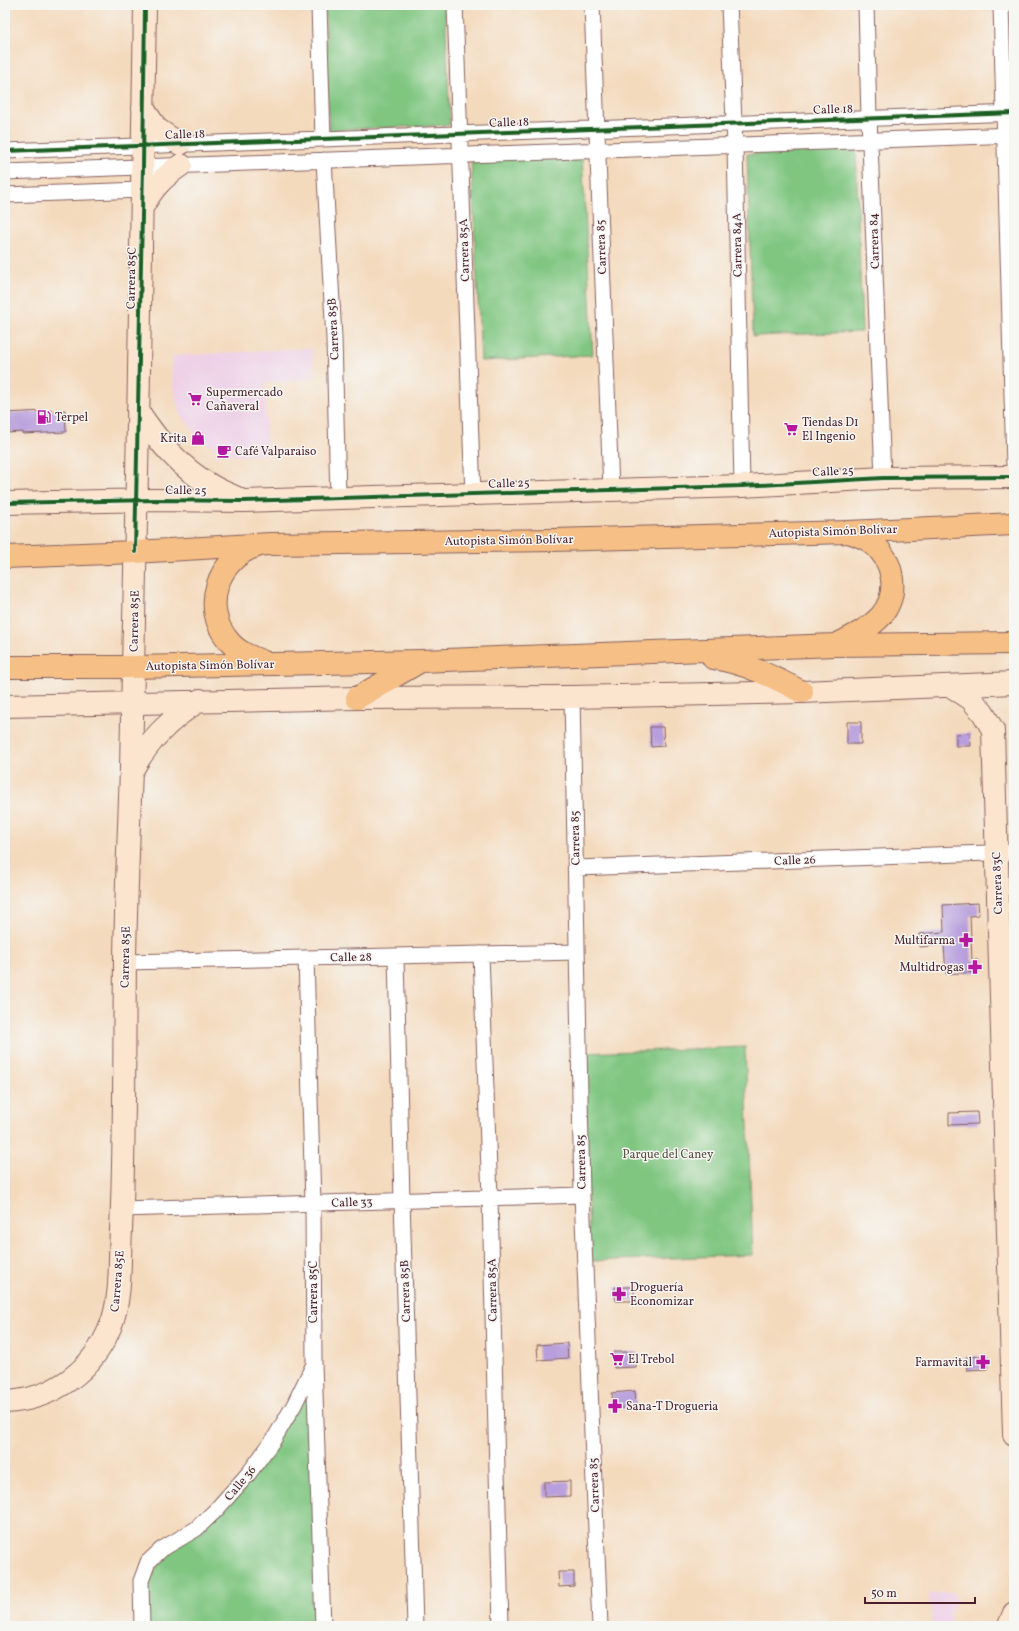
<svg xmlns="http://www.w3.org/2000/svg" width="1019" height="1631" viewBox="0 0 1019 1631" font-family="Vollkorn,serif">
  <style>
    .built { fill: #eed0e7 }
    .green { fill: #80c681; stroke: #657256 }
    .building { fill: #b79edc }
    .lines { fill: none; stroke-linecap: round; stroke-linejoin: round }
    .street-casing { stroke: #86605e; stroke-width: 17 }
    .secondary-casing { stroke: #86605e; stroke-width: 24 }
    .highway-casing { stroke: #86605e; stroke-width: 24 }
    .street { stroke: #fff; stroke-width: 15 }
    .secondary { stroke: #fbe5cf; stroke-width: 22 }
    .highway { stroke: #f5bf86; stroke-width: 22 }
    .cycleway-casing { stroke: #f6f6f2; stroke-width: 6 }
    .cycleway { stroke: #1b5e20; stroke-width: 4 }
    .labels { text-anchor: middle; stroke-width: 3; stroke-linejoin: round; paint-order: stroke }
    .street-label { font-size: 12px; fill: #4a1f2b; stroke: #f6f6f2 }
    .poi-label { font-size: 12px; fill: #4a1f2b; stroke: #f6f6f2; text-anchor: start }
    .park-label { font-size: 12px; fill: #5a5145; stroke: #f6f6f2 }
  </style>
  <rect width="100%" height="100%" fill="#f6f6f2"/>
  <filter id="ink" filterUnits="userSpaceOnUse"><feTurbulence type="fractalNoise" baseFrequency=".025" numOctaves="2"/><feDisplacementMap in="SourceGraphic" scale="8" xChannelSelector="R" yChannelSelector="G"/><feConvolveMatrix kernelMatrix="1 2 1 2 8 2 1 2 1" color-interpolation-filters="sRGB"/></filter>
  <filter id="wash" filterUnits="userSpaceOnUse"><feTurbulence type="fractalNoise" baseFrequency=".012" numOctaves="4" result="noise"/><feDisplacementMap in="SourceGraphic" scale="16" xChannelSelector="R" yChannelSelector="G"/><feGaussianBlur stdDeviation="0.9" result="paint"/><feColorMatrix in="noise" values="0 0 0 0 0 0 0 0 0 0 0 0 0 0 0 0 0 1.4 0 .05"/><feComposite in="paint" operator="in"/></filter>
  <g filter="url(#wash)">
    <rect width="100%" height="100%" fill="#f4dabd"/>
    <path class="built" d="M312,348L314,379L265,383L267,455L236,456L219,451L204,441L191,428L181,414L175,397L172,377V356Z
      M952,1592L957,1600L950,1614L951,1621L955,1626H933L932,1607H930L929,1594Z"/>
    <path class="green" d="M325,5H445L450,125L329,130Z
      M856,150L862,332L753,336L747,154Z
      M582,155L593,355L481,361L471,159Z
      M745,1047L753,1255L590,1261L583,1053Z
      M314,1363L323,1626H142L148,1562L249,1473Z"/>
    <g id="blocks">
      <path class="building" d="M65,410L66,432L23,434V432L5,433V413Z
        M847,722H861V744H847Z
        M650,727H663L664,746L651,747Z
        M970,733L971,746H956V734Z
        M978,903L979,915L970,916L972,960H978L979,972L946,974L944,945L919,947V934L944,932L943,905Z
        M977,1112L978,1124L949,1125V1113Z
        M615,1287H634V1301H616Z
        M567,1343L568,1358L538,1360L537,1345Z
        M613,1352H636V1367L614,1368Z
        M987,1356V1369L967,1370L966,1357Z
        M635,1391L636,1407L613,1409L612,1393Z
        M570,1481V1496L544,1497V1482Z
        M558,1572H574V1586L559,1587Z"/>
    </g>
  </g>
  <g filter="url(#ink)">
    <use href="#blocks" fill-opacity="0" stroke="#86605e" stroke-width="1"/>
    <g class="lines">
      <defs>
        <path id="street" d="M319,5L323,139
          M455,5L473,495
          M592,5L611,489
          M729,5L735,145L742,486
          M866,5L869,118L883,478
          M1001,5L1014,465
          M5,151L1014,113
          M324,160L334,338L338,497
          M5,172L1014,135
          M5,195L142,190
          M572,697L582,1195L600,1626
          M576,868L1014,852
          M481,954L490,1198L501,1626
          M396,956L402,1200L415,1626
          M306,958L313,1203L314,1363L323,1626
          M125,962L577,952
          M122,1209L582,1195
          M142,1626L141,1581L148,1562L162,1549L196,1529L216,1510L249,1473L274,1439L294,1405L313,1366"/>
        <path id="secondary" d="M143,108L157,129L180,144
          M142,208C152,189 163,177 181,165
          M138,411C158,441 180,468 212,486C220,491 229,494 237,498
          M5,503L154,500L244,501L742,486L883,478L1014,477
          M951,686L971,699L983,713L993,730L1014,1434
          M5,706L357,698L572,697L802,692L1014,683
          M131,772C149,740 169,720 200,700
          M5,1402C53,1400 94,1370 111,1325C122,1296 119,1261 121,1230C125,1140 124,1049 125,959C126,895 129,832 131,768C136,514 142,259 145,5
          M1009,1626L1014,1613"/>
        <path id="highway" d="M257,546C217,558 201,608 228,640C237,652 251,657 264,662
          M5,557L135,552L270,544L553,540L848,532L1014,524
          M838,644C853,636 869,629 881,616C900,593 894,560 871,542C865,538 857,535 849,532
          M713,658C745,663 774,677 802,692
          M5,667H133L421,661L835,645L1014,643
          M357,698L419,662"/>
      </defs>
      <use href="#street" class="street-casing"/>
      <use href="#secondary" class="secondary-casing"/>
      <use href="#highway" class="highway-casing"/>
      <use href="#street" class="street"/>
      <use href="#secondary" class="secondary"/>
      <use href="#highway" class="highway"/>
      <defs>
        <path id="cycleway" d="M5,151L1014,113
          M5,503L154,500L244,501L742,486L883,478L1014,477
          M135,552L143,167L145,5"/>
      </defs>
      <use href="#cycleway" class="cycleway-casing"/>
      <use href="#cycleway" class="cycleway"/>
    </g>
  </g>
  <defs>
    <symbol id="supermarket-bare" viewBox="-9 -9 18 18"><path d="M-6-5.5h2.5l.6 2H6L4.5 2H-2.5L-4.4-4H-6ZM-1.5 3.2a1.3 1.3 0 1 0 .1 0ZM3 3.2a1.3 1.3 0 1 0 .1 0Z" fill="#b5179e" stroke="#f6f6f2" stroke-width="2.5" paint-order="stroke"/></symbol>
    <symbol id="fuel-bare" viewBox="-9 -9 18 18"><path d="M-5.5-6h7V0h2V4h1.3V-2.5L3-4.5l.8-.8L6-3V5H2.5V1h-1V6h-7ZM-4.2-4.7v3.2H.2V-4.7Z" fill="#b5179e" stroke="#f6f6f2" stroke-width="2.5" paint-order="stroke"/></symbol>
    <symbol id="shop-bare" viewBox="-9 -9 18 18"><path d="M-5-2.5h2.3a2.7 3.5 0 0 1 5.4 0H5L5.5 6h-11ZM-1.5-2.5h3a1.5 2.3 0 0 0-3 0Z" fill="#b5179e" stroke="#f6f6f2" stroke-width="2.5" paint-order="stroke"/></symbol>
    <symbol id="cafe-bare" viewBox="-9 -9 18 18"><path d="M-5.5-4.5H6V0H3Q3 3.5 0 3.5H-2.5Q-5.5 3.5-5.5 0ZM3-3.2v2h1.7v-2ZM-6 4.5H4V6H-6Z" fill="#b5179e" stroke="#f6f6f2" stroke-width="2.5" paint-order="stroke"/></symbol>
    <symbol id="pharmacy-bare" viewBox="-9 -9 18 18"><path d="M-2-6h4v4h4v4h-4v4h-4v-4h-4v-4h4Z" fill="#b5179e" stroke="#f6f6f2" stroke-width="2.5" paint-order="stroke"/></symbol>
  </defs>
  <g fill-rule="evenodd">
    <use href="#supermarket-bare" x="185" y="389" width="20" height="20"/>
    <use href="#fuel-bare" x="34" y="407" width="20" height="20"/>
    <use href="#supermarket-bare" x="781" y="419" width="20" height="20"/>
    <use href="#shop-bare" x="188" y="428" width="20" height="20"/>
    <use href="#cafe-bare" x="214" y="441" width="20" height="20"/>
    <use href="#pharmacy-bare" x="956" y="930" width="20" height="20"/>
    <use href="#pharmacy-bare" x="965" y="957" width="20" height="20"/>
    <use href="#pharmacy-bare" x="609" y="1284" width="20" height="20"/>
    <use href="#supermarket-bare" x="607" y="1349" width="20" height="20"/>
    <use href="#pharmacy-bare" x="973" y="1352" width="20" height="20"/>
    <use href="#pharmacy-bare" x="605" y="1396" width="20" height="20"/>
  </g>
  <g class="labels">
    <g class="street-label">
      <text transform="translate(833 109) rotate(-2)" y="4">Calle 18</text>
      <text transform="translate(509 122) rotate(-2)" y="4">Calle 18</text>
      <text transform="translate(185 134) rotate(-2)" y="4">Calle 18</text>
      <text transform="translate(874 241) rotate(-92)" y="4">Carrera 84</text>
      <text transform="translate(737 245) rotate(-91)" y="4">Carrera 84A</text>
      <text transform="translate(601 247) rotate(-92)" y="4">Carrera 85</text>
      <text transform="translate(464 250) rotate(-92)" y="4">Carrera 85A</text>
      <text transform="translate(131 278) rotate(-89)" y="4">Carrera 85C</text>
      <text transform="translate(333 329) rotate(-93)" y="4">Carrera 85B</text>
      <text transform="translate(833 471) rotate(-3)" y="4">Calle 25</text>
      <text transform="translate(509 483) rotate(-2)" y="4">Calle 25</text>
      <text transform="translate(186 490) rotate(1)" y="4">Calle 25</text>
      <text transform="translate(833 531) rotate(-2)" y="4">Autopista Simón Bolívar</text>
      <text transform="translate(509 540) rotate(-1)" y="4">Autopista Simón Bolívar</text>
      <text transform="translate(134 621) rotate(-89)" y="4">Carrera 85E</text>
      <text transform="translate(210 665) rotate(-1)" y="4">Autopista Simón Bolívar</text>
      <text transform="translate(575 838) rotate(-91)" y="4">Carrera 85</text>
      <text transform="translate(795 860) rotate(-2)" y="4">Calle 26</text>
      <text transform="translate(997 883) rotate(-92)" y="4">Carrera 83C</text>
      <text transform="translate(125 957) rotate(-89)" y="4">Carrera 85E</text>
      <text transform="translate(351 957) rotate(-1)" y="4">Calle 28</text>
      <text transform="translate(581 1162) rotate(-91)" y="4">Carrera 85</text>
      <text transform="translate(352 1202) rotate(-2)" y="4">Calle 33</text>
      <text transform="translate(117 1281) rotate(-85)" y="4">Carrera 85E</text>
      <text transform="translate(492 1290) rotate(-91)" y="4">Carrera 85A</text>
      <text transform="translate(405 1291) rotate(-92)" y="4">Carrera 85B</text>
      <text transform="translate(313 1292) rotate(-90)" y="4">Carrera 85C</text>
      <text transform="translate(240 1483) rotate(-50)" y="4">Calle 36</text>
      <text transform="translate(594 1485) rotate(-92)" y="4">Carrera 85</text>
    </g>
    <g class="poi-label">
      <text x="206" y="396">Supermercado<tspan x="206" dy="14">Cañaveral</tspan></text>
      <text x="55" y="421">Terpel</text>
      <text x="802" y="426">Tiendas D1<tspan x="802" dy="14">El Ingenio</tspan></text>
      <text x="187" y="442" text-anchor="end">Krita</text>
      <text x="235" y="455">Café Valparaiso</text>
      <text x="955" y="944" text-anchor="end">Multifarma</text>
      <text x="964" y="971" text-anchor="end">Multidrogas</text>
      <text x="630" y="1291">Droguería<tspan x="630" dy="14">Economizar</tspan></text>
      <text x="628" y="1363">El Trebol</text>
      <text x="972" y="1366" text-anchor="end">Farmavital</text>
      <text x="626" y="1410">Sana-T Drogueria</text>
    </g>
    <g class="park-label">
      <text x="668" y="1158">Parque del Caney</text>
    </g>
  </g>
  <rect width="1019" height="1631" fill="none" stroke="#f6f6f2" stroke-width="20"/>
  <path d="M865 1597v6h110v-6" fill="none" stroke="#4a1f2b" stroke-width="2"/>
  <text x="871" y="1597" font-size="12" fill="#4a1f2b" stroke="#f6f6f2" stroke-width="3" paint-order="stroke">50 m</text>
</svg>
